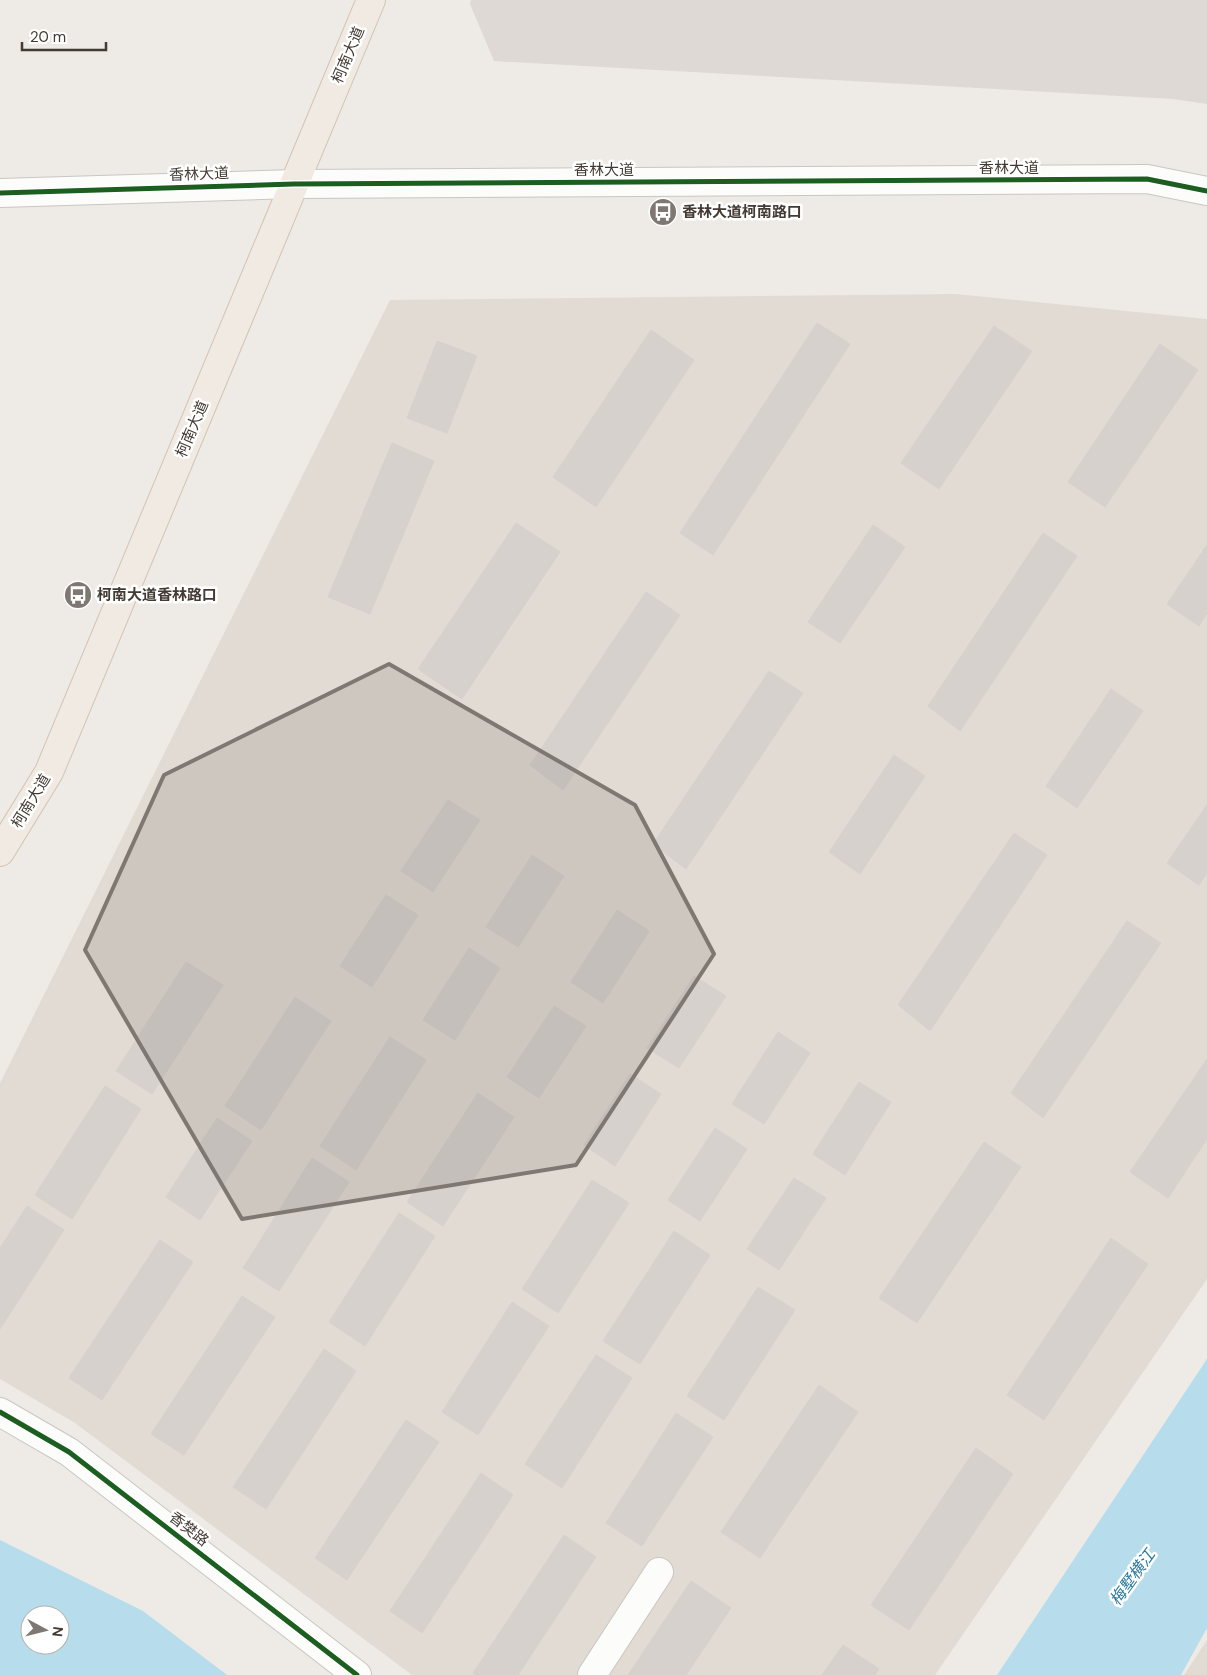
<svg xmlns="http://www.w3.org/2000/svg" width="1207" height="1675" viewBox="0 0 1207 1675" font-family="'DM Sans','Noto Sans SC',sans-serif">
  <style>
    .residential { fill: #e2dbd3 }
    .industrial { fill: #ded9d4 }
    .water { fill: #b7ddec; fill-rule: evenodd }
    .building { fill: #d6d1cd; stroke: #d6d1cc }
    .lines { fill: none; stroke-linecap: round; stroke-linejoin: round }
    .minor-casing { stroke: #cac6c2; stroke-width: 30 }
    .major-casing { stroke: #d0c4b4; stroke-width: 30 }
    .minor { stroke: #fcfcfb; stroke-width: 28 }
    .major { stroke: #f0eae2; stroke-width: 28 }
    .cycleway-casing { stroke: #fff; stroke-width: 8 }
    .cycleway { stroke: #1b5e20; stroke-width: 5 }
    .marked { fill: #7f7872; fill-opacity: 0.2; stroke: #7f7872; stroke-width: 4; stroke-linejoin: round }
    .labels { text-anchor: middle; stroke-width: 5; stroke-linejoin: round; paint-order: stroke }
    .street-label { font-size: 15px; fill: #433b33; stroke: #fff }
    .poi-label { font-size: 15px; font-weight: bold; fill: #433b33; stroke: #fff; text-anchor: start }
    .water-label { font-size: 16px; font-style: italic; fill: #2c799c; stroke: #fff }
  </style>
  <rect width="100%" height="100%" fill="#eeeae6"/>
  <path class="residential" d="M956,294L1207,319V1279L935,1675H412L75,1423L0,1379V1083L390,300Z
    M1207,1640V1675H1184Z"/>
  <path class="industrial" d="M471,0H1207V104L1173,99L494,61L470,4Z"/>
  <path class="water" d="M1207,1359V1628L1181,1675H997Z
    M0,1540L143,1611L227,1675H0ZM30,1615H60V1645H30Z"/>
  <path class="building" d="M817,323L850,344L713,555L680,533Z
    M994,326L1032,351L939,489L901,463Z
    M651,330L694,360L596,507L553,477Z
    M437,341L477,356L447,433L407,418Z
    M1160,344L1198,370L1105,507L1068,482Z
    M392,443L434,461L370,614L328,597Z
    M516,523L560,552L462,699L418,669Z
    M873,525L905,547L840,643L808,622Z
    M1043,533L1077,556L960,731L928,706Z
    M1207,545V613L1199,626L1167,604Z
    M646,592L680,615L563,790L530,765Z
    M769,671L803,693L686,869L653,844Z
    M1111,689L1143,711L1077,808L1046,786Z
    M894,755L925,776L860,874L829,852Z
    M448,800L480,820L433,892L401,871Z
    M1207,805V873L1199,885L1167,863Z
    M1014,833L1047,855L930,1031L898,1005Z
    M532,855L564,876L518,947L486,927Z
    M386,895L418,915L372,987L340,966Z
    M617,910L649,931L603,1003L571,982Z
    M1127,921L1161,943L1043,1118L1011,1093Z
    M469,948L500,968L455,1040L423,1020Z
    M186,962L223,985L152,1094L116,1071Z
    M694,976L726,996L679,1068L647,1048Z
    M295,997L331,1021L261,1130L225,1106Z
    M554,1006L586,1026L539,1098L507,1077Z
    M778,1032L810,1053L764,1124L732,1104Z
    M390,1037L426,1060L356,1170L320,1146Z
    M1207,1059V1139L1168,1198L1130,1172Z
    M630,1074L661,1094L615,1166L584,1145Z
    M859,1082L891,1102L845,1175L813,1154Z
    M105,1086L141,1109L72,1219L35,1195Z
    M478,1093L514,1117L443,1226L407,1202Z
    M217,1118L252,1141L200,1220L166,1197Z
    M715,1128L747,1149L700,1221L668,1200Z
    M984,1142L1021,1167L917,1323L879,1298Z
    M312,1158L349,1182L279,1291L243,1268Z
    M794,1178L826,1198L779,1270L747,1249Z
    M592,1180L629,1203L558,1313L522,1289Z
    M27,1206L64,1230L0,1329V1248Z
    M399,1213L435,1236L365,1346L329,1322Z
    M674,1231L710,1255L640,1364L603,1341Z
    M1111,1238L1148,1264L1044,1420L1007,1395Z
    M160,1240L193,1262L102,1400L69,1378Z
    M758,1287L795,1310L724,1420L687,1396Z
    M242,1296L275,1317L184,1455L151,1434Z
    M512,1302L549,1326L478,1435L442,1412Z
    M324,1349L356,1371L266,1509L233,1487Z
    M596,1355L632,1378L562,1488L525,1464Z
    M819,1385L858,1412L760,1558L721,1532Z
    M676,1413L713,1437L642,1546L606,1523Z
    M406,1420L439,1442L347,1580L315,1558Z
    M976,1448L1013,1474L909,1630L871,1605Z
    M481,1473L513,1495L422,1633L390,1611Z
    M564,1535L596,1557L518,1675H476L473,1673Z
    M691,1581L731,1608L686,1675H628Z
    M843,1645L879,1669L875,1675H822Z"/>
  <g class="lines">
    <defs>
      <path id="minor" d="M0,193L294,184L1147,179L1207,191
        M0,1412L69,1452L357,1675
        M592,1675L659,1572"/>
      <path id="major" d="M0,852L49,772L371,0"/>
    </defs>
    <use href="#minor" class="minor-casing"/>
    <use href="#major" class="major-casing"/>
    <use href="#minor" class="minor"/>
    <use href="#major" class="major"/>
    <defs>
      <path id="cycleway" d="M0,193L294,184L1147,179L1207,191
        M0,1412L69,1452L357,1675"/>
    </defs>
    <use href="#cycleway" class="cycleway-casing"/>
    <use href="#cycleway" class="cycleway"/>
  </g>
  <path class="marked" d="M389,664L635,805L714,954L576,1165L242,1219L85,950L164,775Z"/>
  <defs>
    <symbol id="bus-disc" viewBox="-11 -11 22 22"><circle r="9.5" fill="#7f7872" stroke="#fff"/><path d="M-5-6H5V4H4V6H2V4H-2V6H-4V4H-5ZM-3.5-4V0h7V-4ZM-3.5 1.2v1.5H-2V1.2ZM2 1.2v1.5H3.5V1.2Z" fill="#fff"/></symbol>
  </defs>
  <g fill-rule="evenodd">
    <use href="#bus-disc" x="647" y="196" width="32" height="32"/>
    <use href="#bus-disc" x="62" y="579" width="32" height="32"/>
  </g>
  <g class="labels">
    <g class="street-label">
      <text transform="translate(348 55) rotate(-67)" y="5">柯南大道</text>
      <text x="1009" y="173">香林大道</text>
      <text x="604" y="175">香林大道</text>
      <text transform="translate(199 174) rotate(-2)" y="5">香林大道</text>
      <text transform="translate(192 429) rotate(-67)" y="5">柯南大道</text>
      <text transform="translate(31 801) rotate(-59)" y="5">柯南大道</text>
      <text transform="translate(189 1529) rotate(38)" y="5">香樊路</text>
    </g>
    <g class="poi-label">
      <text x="682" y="217">香林大道柯南路口</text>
      <text x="97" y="600">柯南大道香林路口</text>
    </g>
    <g class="water-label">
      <text transform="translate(1132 1577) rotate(-54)" y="6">梅墅横江</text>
    </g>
  </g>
  <g transform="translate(45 1630) rotate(97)"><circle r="24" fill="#ffffff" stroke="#b4b1ad"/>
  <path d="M0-4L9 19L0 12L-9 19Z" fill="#7f7872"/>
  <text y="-8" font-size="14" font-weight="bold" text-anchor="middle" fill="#433b33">N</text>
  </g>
  <path d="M22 42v8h84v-8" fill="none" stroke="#433b33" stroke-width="2.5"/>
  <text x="30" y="42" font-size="15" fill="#433b33" stroke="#ffffff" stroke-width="4" paint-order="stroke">20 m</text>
</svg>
